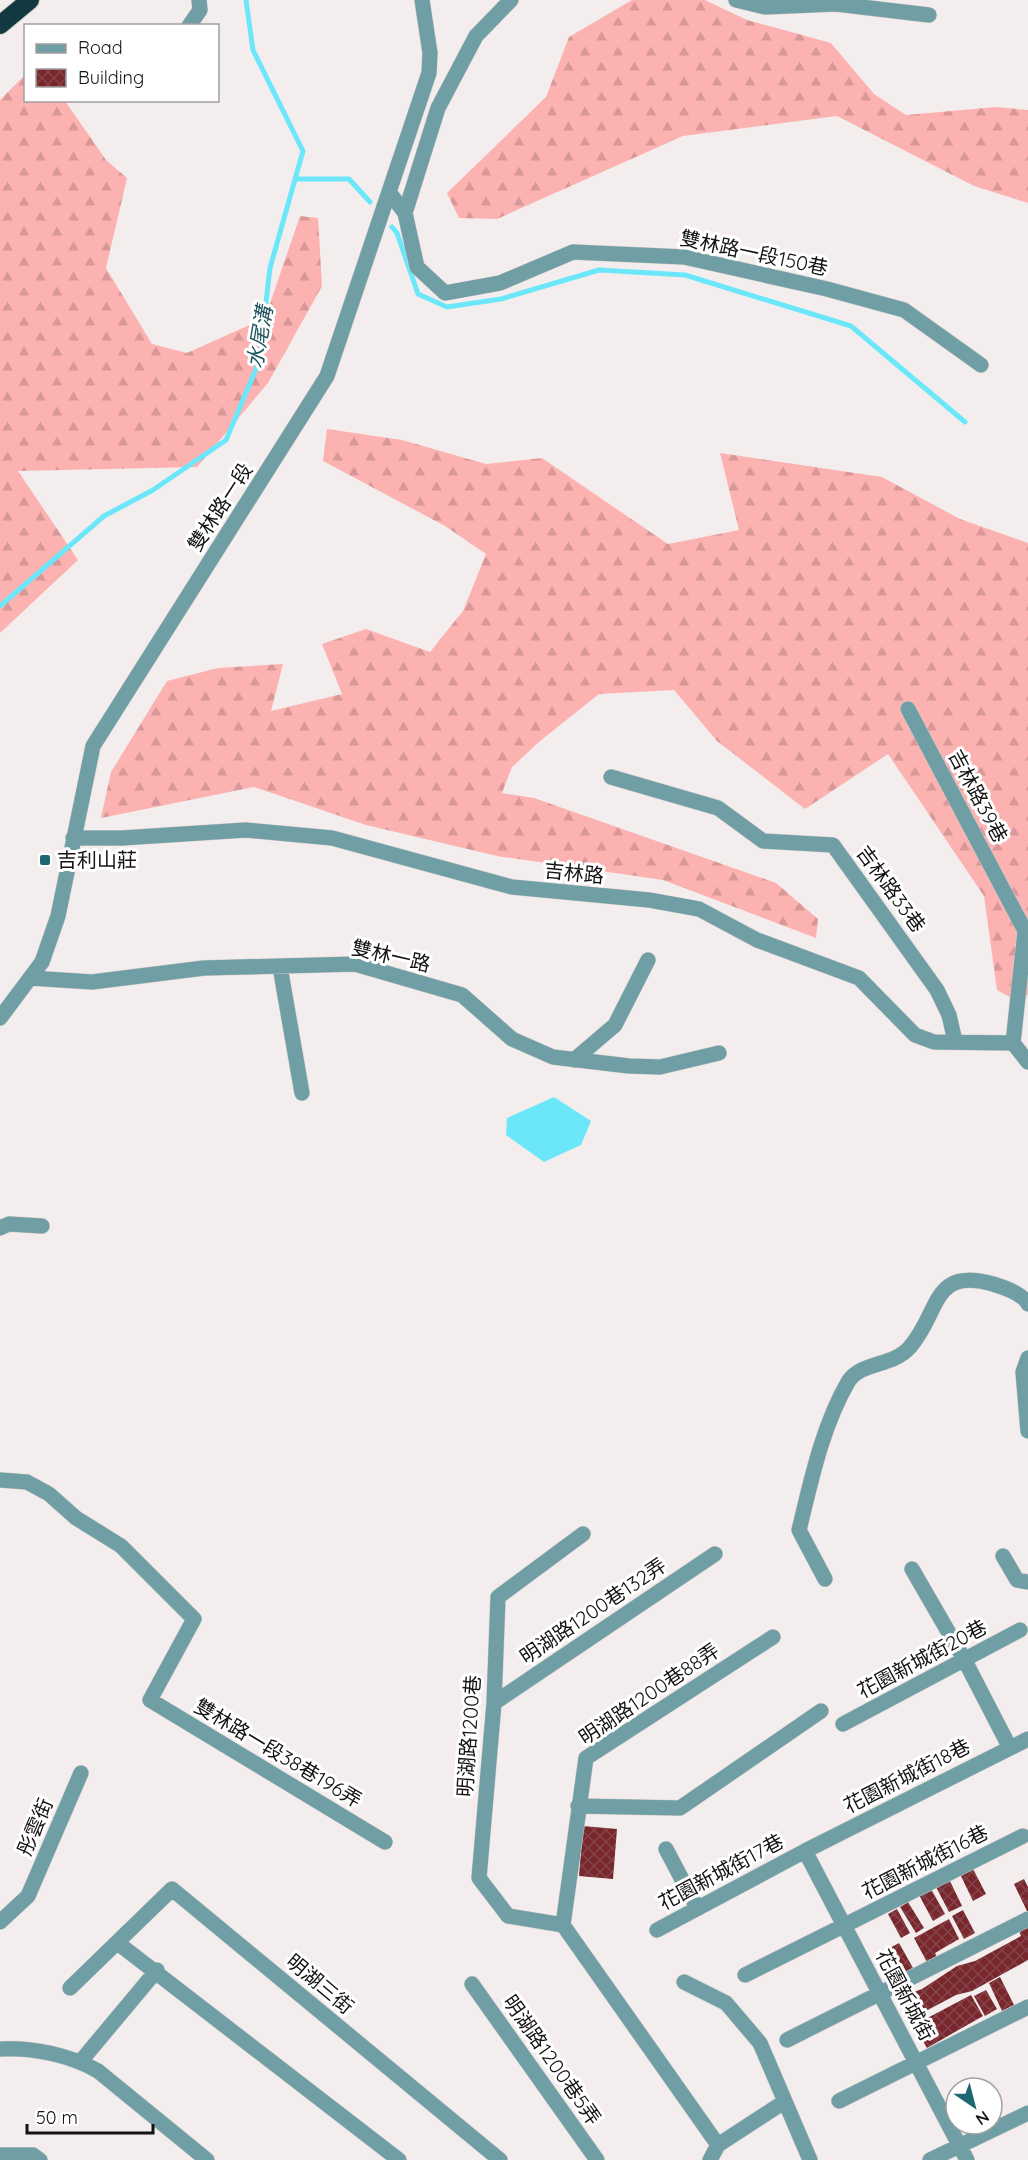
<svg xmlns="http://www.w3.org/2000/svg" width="1028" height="2160" viewBox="0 0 1028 2160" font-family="Quicksand,'Noto Sans TC',sans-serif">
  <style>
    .forest { fill: url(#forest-firs) }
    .water { fill: #6ce7fa }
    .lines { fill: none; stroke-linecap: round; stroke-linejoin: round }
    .stream { stroke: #6ce7fa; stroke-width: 5 }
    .building { fill: url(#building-cross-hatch) }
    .minor-casing { stroke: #cfcbca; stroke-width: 16 }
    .highway-casing { stroke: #cfcbca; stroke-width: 20 }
    .minor { stroke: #709ea5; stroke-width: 15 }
    .highway { stroke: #11393f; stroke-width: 18 }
    .poi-dot { fill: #1c6771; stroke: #fff; stroke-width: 2 }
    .labels { text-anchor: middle; stroke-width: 6; stroke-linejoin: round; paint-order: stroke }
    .street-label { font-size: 20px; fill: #141212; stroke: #fff }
    .poi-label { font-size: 20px; fill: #141212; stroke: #fff; text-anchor: start }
    .water-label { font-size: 21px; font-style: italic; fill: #1f545c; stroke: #fff }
  </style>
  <defs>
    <pattern id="forest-firs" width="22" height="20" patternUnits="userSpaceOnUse" patternTransform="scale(1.5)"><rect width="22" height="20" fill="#fcb2b1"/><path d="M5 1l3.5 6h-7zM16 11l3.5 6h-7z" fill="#d79897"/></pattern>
    <pattern id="building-cross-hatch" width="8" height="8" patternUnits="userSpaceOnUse" patternTransform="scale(1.5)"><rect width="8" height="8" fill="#78272d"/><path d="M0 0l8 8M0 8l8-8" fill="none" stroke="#854449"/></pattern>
  </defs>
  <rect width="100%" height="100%" fill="#f3eeed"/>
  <path class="forest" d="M632,0H705L747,20L831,43L874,94L906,115L996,107L1028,110V203L974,186L837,116L683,136L497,219L459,218L447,193L546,97L569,37Z
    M25,75L26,100L65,101L106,160L127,178L106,268L152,344L187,353L265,318L300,216L318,218L322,286L268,383L197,467L18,471L78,560L0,633V100Z
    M327,429L402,440L486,464L542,458L668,544L739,530L720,453L882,477L960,519L1028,543V994L1022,1004L997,990L984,896L888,754L805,809L717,741L674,690L599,694L540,741L512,767L502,793L534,798L776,883L818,919L816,938L663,880L497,856L366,825L254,787L101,818L111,772L167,681L218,668L283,664L271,711L342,694L322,644L366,629L430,652L463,611L486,554L445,526L323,461Z"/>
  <path class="water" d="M554,1097L591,1121L581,1145L544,1162L506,1135L507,1118Z"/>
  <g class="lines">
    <path class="stream" d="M295,179H349L370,202
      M392,227L397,233L418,294L447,307L501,299L599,270L685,275L851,326L965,422
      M0,606L104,516L153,490L226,440L259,362L270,268L303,151L253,50L246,0"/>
  </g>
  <path class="building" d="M583,1826L617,1829L613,1879L579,1876Z
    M972,1867L986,1894L973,1901L960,1874Z
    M949,1879L962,1906L949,1912L935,1885Z
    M1024,1879L1028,1887V1913L1014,1884Z
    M931,1889L945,1914L933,1921L919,1895Z
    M908,1902L924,1928L916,1933L900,1907Z
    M897,1909L910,1933L901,1938L888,1914Z
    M963,1910L975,1933L964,1939L952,1916Z
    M949,1919L959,1939L935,1953L938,1959L928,1964L914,1938Z
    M1028,1926V1960L972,1991L956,1995L909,2020L898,1998L922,1989L957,1966L975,1961L1021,1936L1019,1931Z
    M899,1943L913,1968L901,1974L888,1949Z
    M1000,1977L1014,2005L1002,2011L989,1983Z
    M986,1990L997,2009L985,2016L974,1996Z
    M971,1995L983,2016L927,2048L914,2025Z"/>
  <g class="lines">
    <defs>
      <path id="minor" d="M736,0L765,7L836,4L929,15
        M189,26L200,10L199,0
        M389,192L405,213L417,267L445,293L500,283L573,252L684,257L827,289L904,310L981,365
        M405,213L438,108L476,36L511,0
        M908,709L1025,931L1013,1043
        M611,777L718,808L763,841L833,845L937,990L949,1015L955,1041
        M73,838H122L246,830L332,838L512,887L649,900L699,909L757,940L859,978L915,1035L934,1042L1013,1043L1028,1062
        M280,967L302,1093
        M30,978L92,982L204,968L355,964L462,995L512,1039L553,1057L629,1066L660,1067L719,1053
        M0,1018L42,962L58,916L93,746L327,376L429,73L430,53L422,0
        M574,1060L615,1025L648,960
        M0,1228L9,1224L42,1226
        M1028,1358L1023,1372L1028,1431
        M0,1480L27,1482L49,1494L76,1518L121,1546L194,1619L150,1700L385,1842
        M583,1534L498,1597L494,1703L479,1878L508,1916L563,1925L718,2145L710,2160
        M1003,1556L1017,1580L1028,1582
        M912,1569L964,1659L1010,1748
        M825,1579L799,1530C811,1481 822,1427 848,1382C861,1361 893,1367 910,1347C941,1311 931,1267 993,1284C1003,1287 1023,1294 1028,1304
        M494,1703L715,1554
        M843,1724L1020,1630
        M578,1806L680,1808L821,1711
        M666,1849L697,1908
        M805,1851L967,2160
        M0,1922L28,1896L81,1773
        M563,1925L586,1758L773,1637
        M657,1930L805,1851L1028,1739
        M119,1944L399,2160
        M745,1975L1023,1836
        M684,1982L726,2003L760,2043L810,2160
        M472,1984L597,2160
        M70,1988L172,1889L500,2160
        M787,2040L1028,1919
        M0,2049C32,2047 70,2055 98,2071L207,2160
        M81,2061L157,1970
        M839,2101L1028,2007
        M718,2145L784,2102
        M0,2155H33L40,2160
        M930,2160L1028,2113"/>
      <path id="highway" d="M0,25L30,0"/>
    </defs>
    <use href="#minor" class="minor-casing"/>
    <use href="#highway" class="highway-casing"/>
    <use href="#minor" class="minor"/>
    <use href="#highway" class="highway"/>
  </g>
  <rect class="poi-dot" x="39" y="854" width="12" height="12" rx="3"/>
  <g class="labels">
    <g class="street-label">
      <text transform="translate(754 253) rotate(12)" y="7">雙林路一段150巷</text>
      <text transform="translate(220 507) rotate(-57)" y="7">雙林路一段</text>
      <text transform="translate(978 796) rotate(62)" y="7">吉林路39巷</text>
      <text transform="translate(574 873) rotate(6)" y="7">吉林路</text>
      <text transform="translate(891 889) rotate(54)" y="7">吉林路33巷</text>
      <text transform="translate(391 956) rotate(13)" y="7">雙林一路</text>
      <text transform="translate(593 1611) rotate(-34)" y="7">明湖路1200巷132弄</text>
      <text transform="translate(922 1659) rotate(-28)" y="7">花園新城街20巷</text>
      <text transform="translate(649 1694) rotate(-34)" y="7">明湖路1200巷88弄</text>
      <text transform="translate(469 1736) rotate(-86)" y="7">明湖路1200巷</text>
      <text transform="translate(278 1753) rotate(31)" y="7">雙林路一段38巷196弄</text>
      <text transform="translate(907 1776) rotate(-27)" y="7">花園新城街18巷</text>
      <text transform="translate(35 1827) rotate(-67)" y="7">彤雲街</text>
      <text transform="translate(925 1862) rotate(-27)" y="7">花園新城街16巷</text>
      <text transform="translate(721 1872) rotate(-28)" y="7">花園新城街17巷</text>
      <text transform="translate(320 1984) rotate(40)" y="7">明湖三街</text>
      <text transform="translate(905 1995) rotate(62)" y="7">花園新城街</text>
      <text transform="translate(552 2060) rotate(55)" y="7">明湖路1200巷5弄</text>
    </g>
    <g class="poi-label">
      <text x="57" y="867">吉利山莊</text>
    </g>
    <g class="water-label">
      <text transform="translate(260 337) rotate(-80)" y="7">水尾溝</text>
    </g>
  </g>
  <rect x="24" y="24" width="195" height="78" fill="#ffffff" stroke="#a1a0a0" stroke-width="1.5"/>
  <rect x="36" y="44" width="30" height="9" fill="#709ea5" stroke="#a1a0a0" stroke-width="1.5"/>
  <text x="78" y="54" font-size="18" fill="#141212">Road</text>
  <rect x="36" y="69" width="30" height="18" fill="url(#building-cross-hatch)" stroke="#a1a0a0" stroke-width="1.5"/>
  <text x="78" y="84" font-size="18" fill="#141212">Building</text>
  <g transform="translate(974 2106) rotate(145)"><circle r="28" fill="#ffffff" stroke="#a1a0a0" stroke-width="1.5"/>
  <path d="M0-4.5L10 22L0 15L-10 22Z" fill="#1c6771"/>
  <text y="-9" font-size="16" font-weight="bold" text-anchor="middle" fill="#141212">N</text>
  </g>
  <path d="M27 2124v9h126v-9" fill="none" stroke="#141212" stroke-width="3"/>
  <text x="36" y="2124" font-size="18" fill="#141212" stroke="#ffffff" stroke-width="4.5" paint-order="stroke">50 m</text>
</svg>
